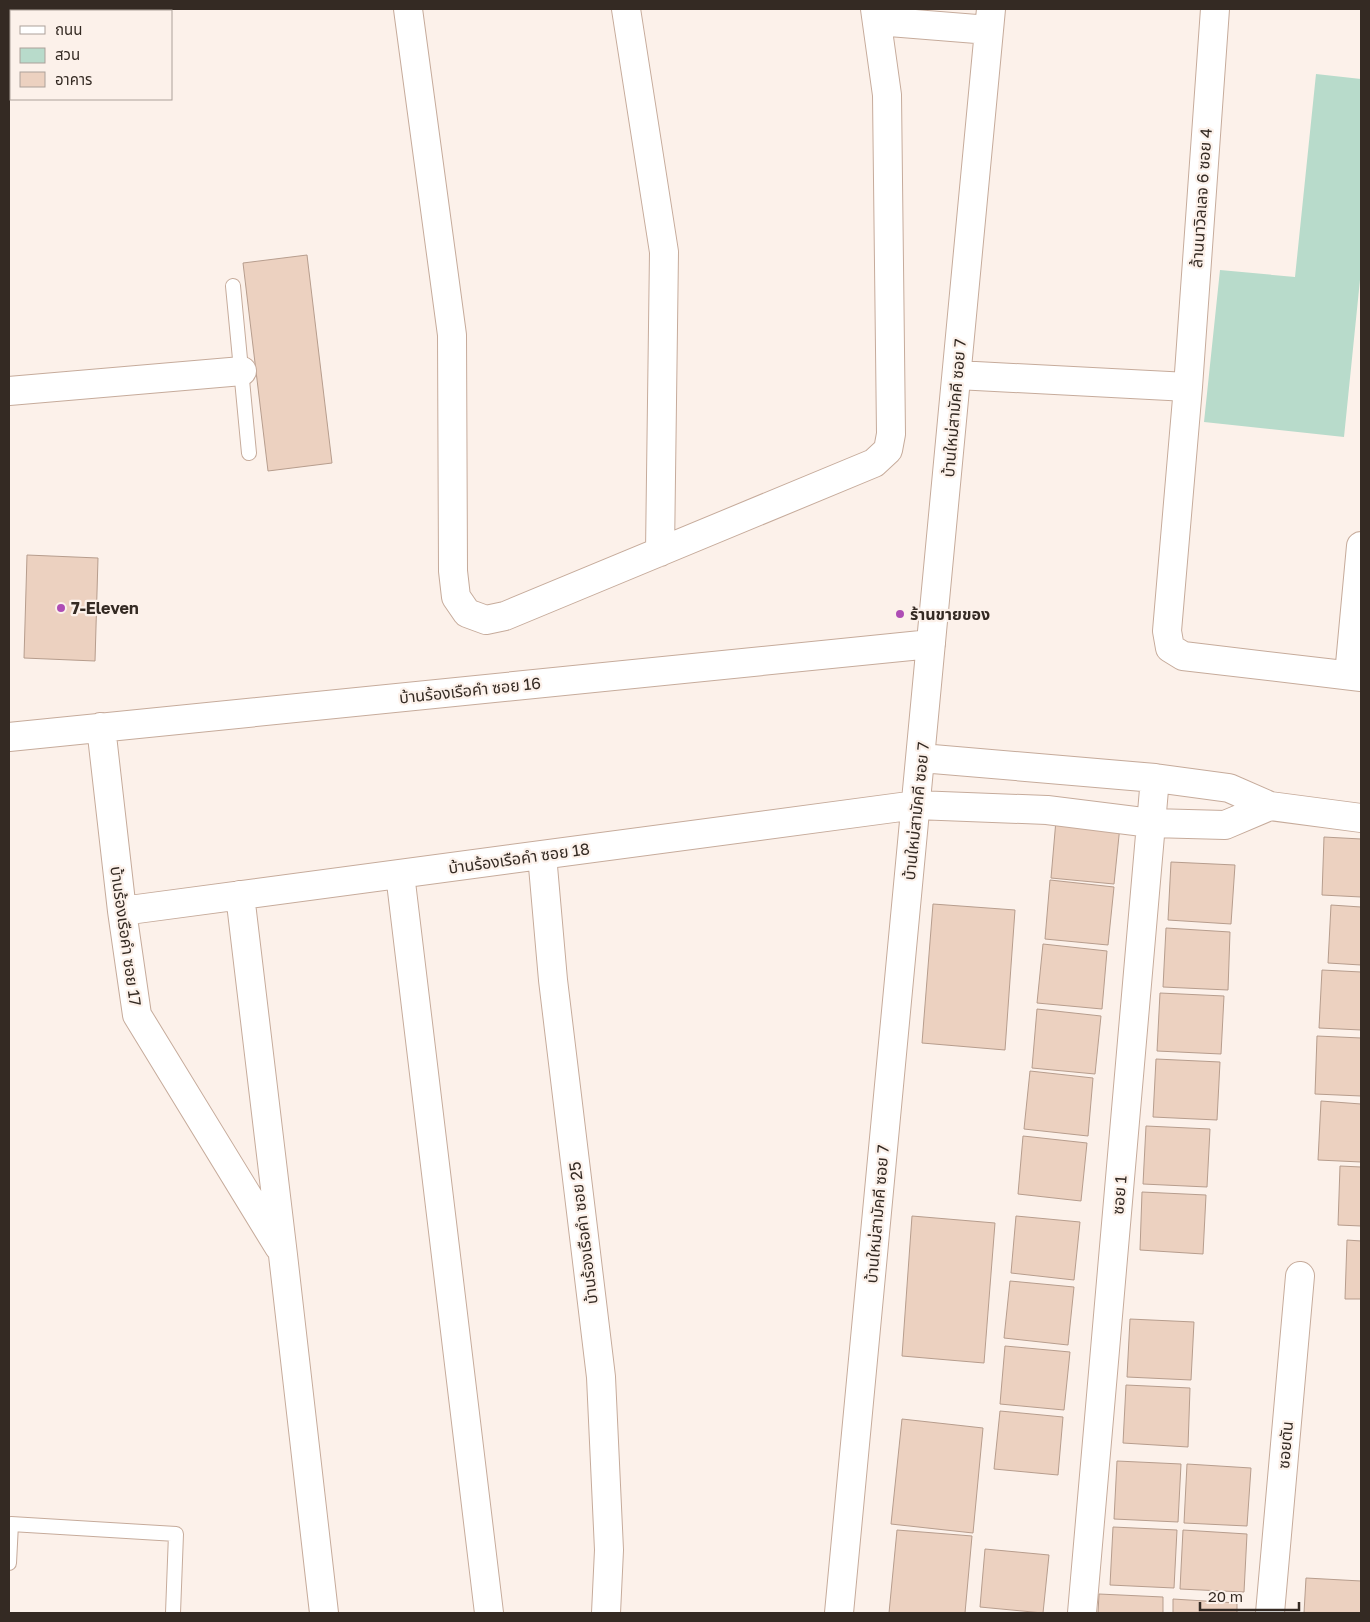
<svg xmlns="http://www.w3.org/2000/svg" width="1370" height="1622" viewBox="0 0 1370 1622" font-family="'Golos Text','Noto Sans Thai',sans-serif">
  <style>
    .green { fill: #b8dbcb }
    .building { fill: #ecd1c0; stroke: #b79d8d }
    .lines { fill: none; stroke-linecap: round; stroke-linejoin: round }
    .lane-casing { stroke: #c6ab9b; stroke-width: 16 }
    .street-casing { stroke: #c6ab9b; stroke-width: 30 }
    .lane { stroke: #fff; stroke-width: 14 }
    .street { stroke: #fff; stroke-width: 28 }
    .poi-dot { fill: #ae4db5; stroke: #fcf1ea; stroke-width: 2 }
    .labels { text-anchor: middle; stroke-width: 4.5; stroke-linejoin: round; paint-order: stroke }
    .street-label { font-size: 16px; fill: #342a23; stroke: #fcf1ea }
    .poi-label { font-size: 16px; font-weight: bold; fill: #342a23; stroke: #fcf1ea; text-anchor: start }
  </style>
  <rect width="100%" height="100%" fill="#fcf1ea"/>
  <path class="green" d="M1316,74L1361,79V270L1344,437L1204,422L1220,270L1295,277Z"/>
  <path class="building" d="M307,255L332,463L268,471L243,263Z
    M27,555L98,558L95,661L24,658Z
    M1056,820L1120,826L1114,884L1051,878Z
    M1324,837L1361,839V897L1322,895Z
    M1171,862L1235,865L1231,924L1168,920Z
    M1050,880L1114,887L1108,945L1045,939Z
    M933,904L1015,910L1005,1050L922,1043Z
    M1331,905L1361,907V965L1328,963Z
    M1166,928L1230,932L1228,990L1163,987Z
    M1043,944L1107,951L1102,1009L1037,1003Z
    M1322,970L1361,972V1030L1319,1028Z
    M1160,993L1224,996L1221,1054L1157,1051Z
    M1037,1009L1101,1016L1095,1074L1032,1068Z
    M1317,1036L1361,1038V1096L1315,1094Z
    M1156,1059L1220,1062L1217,1120L1153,1117Z
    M1030,1071L1093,1078L1088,1136L1024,1129Z
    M1321,1101L1361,1104V1162L1318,1160Z
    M1146,1126L1210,1129L1207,1187L1143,1184Z
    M1023,1136L1087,1143L1081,1201L1018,1194Z
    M1340,1166L1361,1167V1226L1338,1225Z
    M1142,1192L1206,1195L1203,1254L1140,1250Z
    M912,1216L995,1223L984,1363L902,1356Z
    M1016,1216L1080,1222L1074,1280L1011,1273Z
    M1347,1240L1361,1241V1299H1345Z
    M1010,1281L1074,1287L1068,1345L1004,1338Z
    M1130,1319L1194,1322L1191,1380L1127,1377Z
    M1005,1346L1070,1352L1064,1410L1000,1404Z
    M1126,1385L1190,1388L1188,1447L1123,1443Z
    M1000,1411L1063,1417L1058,1475L994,1469Z
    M902,1419L983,1428L973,1533L891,1524Z
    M1117,1461L1181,1464L1178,1522L1114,1519Z
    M1187,1464L1251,1468L1247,1526L1184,1523Z
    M1113,1527L1177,1530L1174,1588L1110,1585Z
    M897,1530L972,1536L965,1613H889Z
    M1183,1530L1247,1534L1244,1592L1180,1589Z
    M985,1549L1049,1555L1043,1613L980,1607Z
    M1306,1578L1361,1581V1613H1304Z
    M1099,1594L1163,1597V1613H1098Z
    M1173,1599L1237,1603V1613H1173Z"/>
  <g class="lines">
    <defs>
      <path id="lane" d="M233,286L249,453
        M9,1563L11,1524L176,1534L173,1613"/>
      <path id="street" d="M408,9L452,335L453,571L456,597L467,613L486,620L505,616L874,463L888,450L891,434L887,95L875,9
        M626,9L664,252L660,552
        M1215,9L1188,387L1167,631L1170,648L1183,656L1361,677
        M877,21L989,30
        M957,375L1188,387
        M9,391L242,371
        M1349,675L1361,546
        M101,727L122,911L137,1015L279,1247
        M9,737L931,644
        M921,758L1155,778L1229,788L1270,806L1361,818
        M542,855L553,980L601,1377L609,1550L606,1613
        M400,874L489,1613
        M240,895L283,1255L324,1613
        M122,911L916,805L1047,810L1151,823L1225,825L1270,806
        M839,1613L991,9
        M1082,1613L1155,778
        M1270,1613L1300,1276"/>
    </defs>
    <use href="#lane" class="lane-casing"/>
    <use href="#street" class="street-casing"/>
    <use href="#lane" class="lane"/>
    <use href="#street" class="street"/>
  </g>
  <g class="poi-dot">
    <circle cx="61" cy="608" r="5"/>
    <circle cx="900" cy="614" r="5"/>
  </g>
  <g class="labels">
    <g class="street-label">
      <text transform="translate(1201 198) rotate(-86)" y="6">ล้านนาวิลเลจ 6 ซอย 4</text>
      <text transform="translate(954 408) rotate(-85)" y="6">บ้านใหม่สามัคคี ซอย 7</text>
      <text transform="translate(470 690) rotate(-6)" y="6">บ้านร้องเรือคำ ซอย 16</text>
      <text transform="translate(916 811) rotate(-84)" y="6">บ้านใหม่สามัคคี ซอย 7</text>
      <text transform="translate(519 858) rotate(-8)" y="6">บ้านร้องเรือคำ ซอย 18</text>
      <text transform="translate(126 936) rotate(82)" y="6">บ้านร้องเรือคำ ซอย 17</text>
      <text transform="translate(1119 1195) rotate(-85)" y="6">ซอย 1</text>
      <text transform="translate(877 1214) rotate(-85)" y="6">บ้านใหม่สามัคคี ซอย 7</text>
      <text transform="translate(583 1233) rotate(-97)" y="6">บ้านร้องเรือคำ ซอย 25</text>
      <text transform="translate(1285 1445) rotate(-85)" y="6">ซอยตัน</text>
    </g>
    <g class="poi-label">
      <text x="71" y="614">7-Eleven</text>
      <text x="910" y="620">ร้านขายของ</text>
    </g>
  </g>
  <rect width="1370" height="1622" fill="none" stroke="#342a23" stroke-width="20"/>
  <rect x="10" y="10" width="162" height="90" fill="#fcf1ea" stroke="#aca19a"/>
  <rect x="20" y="26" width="25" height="8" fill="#ffffff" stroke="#aca19a"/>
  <text x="55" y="35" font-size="15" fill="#342a23">ถนน</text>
  <rect x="20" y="48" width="25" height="15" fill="#b8dbcb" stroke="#aca19a"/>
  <text x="55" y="60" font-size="15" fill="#342a23">สวน</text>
  <rect x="20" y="72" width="25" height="15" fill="#ecd1c0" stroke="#aca19a"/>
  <text x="55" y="85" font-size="15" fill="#342a23">อาคาร</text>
  <path d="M1200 1602v8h99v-8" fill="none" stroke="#342a23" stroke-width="2.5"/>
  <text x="1208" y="1602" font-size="15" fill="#342a23" stroke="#fcf1ea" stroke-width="4" paint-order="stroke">20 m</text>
</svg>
